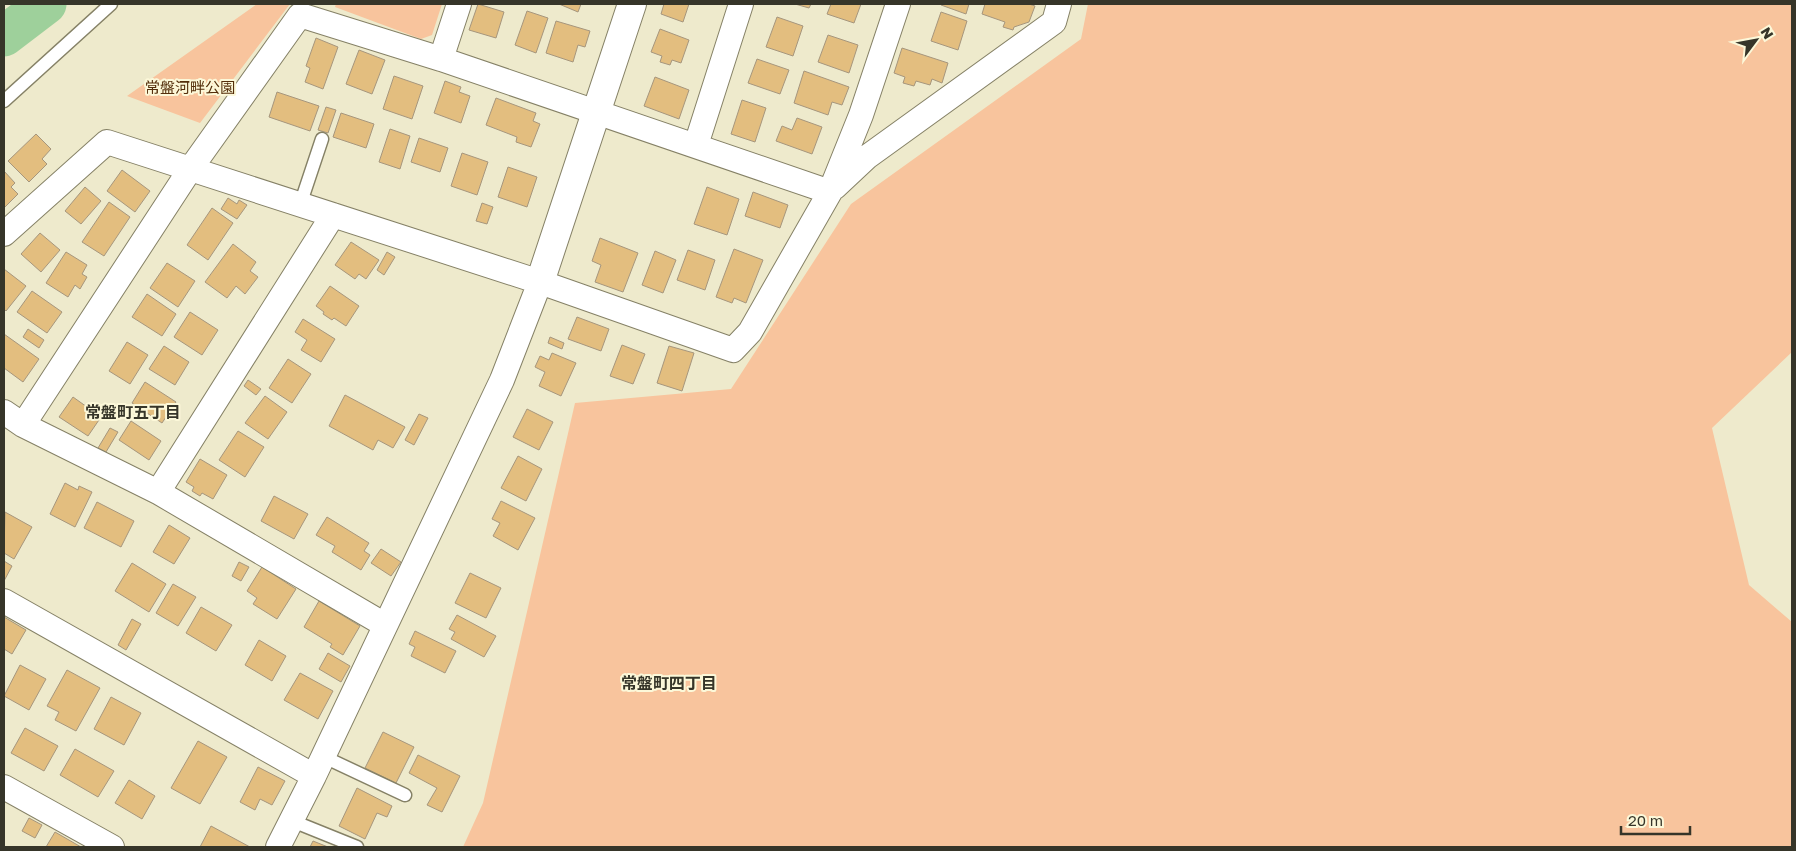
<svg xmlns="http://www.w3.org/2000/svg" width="1796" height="851" viewBox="0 0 1796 851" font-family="'Golos Text','Noto Sans JP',sans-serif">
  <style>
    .green { fill: #f8c49d }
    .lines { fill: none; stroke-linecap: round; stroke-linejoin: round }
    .river { stroke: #9ed09b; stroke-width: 41 }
    .building { fill: #e3be7f; stroke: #a6967d }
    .service-casing { stroke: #858166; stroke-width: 15 }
    .minor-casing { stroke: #858166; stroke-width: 26 }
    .tertiary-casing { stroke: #858166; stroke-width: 30 }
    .service { stroke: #fff; stroke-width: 12 }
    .minor { stroke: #fff; stroke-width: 24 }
    .tertiary { stroke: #fff; stroke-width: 28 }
    .labels { text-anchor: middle; stroke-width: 4; stroke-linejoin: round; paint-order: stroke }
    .park-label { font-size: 15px; fill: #542e0b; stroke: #fcf8d9 }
    .neighbourhood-label { font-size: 16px; font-weight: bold; fill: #363529; stroke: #fcf8d9 }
  </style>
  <rect width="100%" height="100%" fill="#eeeacc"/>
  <path class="green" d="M257,4H290L200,123L127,96Z
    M336,4H442L432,35L421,39L335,7Z
    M1088,4H1792V352L1712,428L1749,585L1792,622V847H463L483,803L575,403L731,389L851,204L1081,39Z"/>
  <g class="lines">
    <path class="river" d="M4,36L46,4"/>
  </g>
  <path class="building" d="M478,4L504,12L496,38L469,30Z
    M559,4H581L578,12Z
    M664,4H689L683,22L661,14Z
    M795,4H811L809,8Z
    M831,4H861L854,23L827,14Z
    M942,4H969L966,14L941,5Z
    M985,4H1029L1035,6L1029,22L1014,27L1013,30L1003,27L1005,22L982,14Z
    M527,11L548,18L536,53L515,45Z
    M941,12L967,21L958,50L931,41Z
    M777,17L803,26L793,56L766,47Z
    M556,21L590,31L585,47L578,45L573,62L546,53Z
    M660,29L689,40L681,63L672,60L670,65L660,62L662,56L651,52Z
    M828,35L858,45L849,73L818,62Z
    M316,38L338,47L323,89L305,82L310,68L306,66Z
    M902,48L948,63L942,83L932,79L930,85L916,81L914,86L903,83L905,77L894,73Z
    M359,50L385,60L372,94L346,84Z
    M757,59L789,70L780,94L748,83Z
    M804,71L849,87L842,105L832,102L828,115L794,103Z
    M394,76L423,86L412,119L383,109Z
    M655,77L689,90L679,119L644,106Z
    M445,81L461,87L459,92L470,96L461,123L434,113Z
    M277,92L319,106L310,131L269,117Z
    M496,98L536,113L533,121L540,124L531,147L516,142L517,137L486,125Z
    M742,100L766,108L755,142L731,134Z
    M326,107L336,110L328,133L318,130Z
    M341,113L374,124L366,148L333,137Z
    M797,118L822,127L812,154L776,141L782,126L792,130Z
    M390,129L410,136L400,169L379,162Z
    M36,134L51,149L42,159L47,164L29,182L8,161Z
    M419,138L448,148L440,172L411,162Z
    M462,153L488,162L477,195L451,186Z
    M508,167L537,177L527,207L498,197Z
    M122,170L150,191L135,212L107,191Z
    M4,171L15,183L11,187L18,194L4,208Z
    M85,187L101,201L81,224L65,211Z
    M707,187L739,199L727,235L694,224Z
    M753,192L788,205L780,228L745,216Z
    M228,198L237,204L239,200L247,205L237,219L221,209Z
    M109,202L130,217L104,256L82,242Z
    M482,203L493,207L487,224L476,221Z
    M212,208L233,223L208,260L187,245Z
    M40,233L60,250L41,272L21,254Z
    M600,238L638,253L623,292L595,282L601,265L592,261Z
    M351,242L379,260L366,279L359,274L355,279L335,265Z
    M233,244L256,262L250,271L258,277L245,294L236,286L227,298L205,282Z
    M734,249L763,260L746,303L734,298L732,303L716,297Z
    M688,250L715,260L705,290L677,280Z
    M655,251L676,260L663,293L642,285Z
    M66,252L87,265L82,274L87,277L80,289L75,285L68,297L46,283Z
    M387,252L395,257L384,275L377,270Z
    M167,263L195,281L178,307L150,288Z
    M4,269L26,286L6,311L4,309Z
    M330,286L359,306L346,326L334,318L332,320L323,314L324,312L316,306Z
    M32,291L62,312L47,333L17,312Z
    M147,294L176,314L162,336L132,317Z
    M190,312L218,330L202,355L174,337Z
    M577,317L609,329L601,351L568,339Z
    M303,319L335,339L321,362L301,350L307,340L295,332Z
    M28,329L44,340L39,348L23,337Z
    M4,334L39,359L23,382L4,368Z
    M550,337L564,343L562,349L548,343Z
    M127,342L148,355L130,384L109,371Z
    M622,345L645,354L633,384L610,376Z
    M164,346L189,362L175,385L149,369Z
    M669,346L694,353L682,391L657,383Z
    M552,353L576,363L561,396L539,386L545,372L535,367L540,356L549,360Z
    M288,359L311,374L292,403L269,388Z
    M248,380L261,389L256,395L244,386Z
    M145,382L176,402L162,423L132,403Z
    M345,395L405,427L393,448L378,440L373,450L329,426Z
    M265,396L287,412L268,439L245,423Z
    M73,397L101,417L88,436L59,417Z
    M527,409L553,422L539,450L513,437Z
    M419,414L428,418L414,445L405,440Z
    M131,421L161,441L149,460L119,440Z
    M110,428L118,432L106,452L98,448Z
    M238,431L264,447L245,477L219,460Z
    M518,456L542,469L526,501L501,488Z
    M200,459L227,475L213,499L202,493L200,496L192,491L194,487L186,482Z
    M65,483L78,490L79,486L92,492L75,527L50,514Z
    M274,496L308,514L294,539L261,521Z
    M501,501L535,518L518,550L493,536L500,523L492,519Z
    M97,502L134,521L121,547L84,528Z
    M5,512L32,527L14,559L4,553Z
    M327,517L369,543L364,551L370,555L361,570L332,552L335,546L316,535Z
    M169,525L190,538L174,564L153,552Z
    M381,549L401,562L391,576L371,563Z
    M4,561L12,566L4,581Z
    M239,562L249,567L241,581L232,576Z
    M132,563L166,584L149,612L115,591Z
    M262,567L296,589L277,619L253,604L257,598L247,591Z
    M470,573L501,588L486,618L455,603Z
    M173,584L196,597L178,626L156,613Z
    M319,601L360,626L343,655L330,647L332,644L304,627Z
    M201,607L232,625L216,651L186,633Z
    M457,615L496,636L484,657L451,639L455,632L449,629Z
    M4,617L26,630L12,654L4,649Z
    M132,619L141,624L126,650L118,645Z
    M415,631L456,651L445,673L411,656L415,647L409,644Z
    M259,640L286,656L272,681L245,665Z
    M328,653L350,666L341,682L319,669Z
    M20,665L46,679L29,710L4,696Z
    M67,670L100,688L76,731L55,720L59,712L47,706Z
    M300,673L333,691L318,719L284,700Z
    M111,697L141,713L124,745L94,729Z
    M25,728L58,746L44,771L11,753Z
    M383,732L414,747L396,783L365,768Z
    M198,741L227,757L200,804L171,788Z
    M75,749L114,771L98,797L60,775Z
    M418,755L460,776L442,812L427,805L437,788L409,773Z
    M258,767L285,781L272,805L260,799L255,810L240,802Z
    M129,780L155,796L142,819L115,803Z
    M357,788L392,806L387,817L377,813L365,839L339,826Z
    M29,818L42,825L35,838L22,831Z
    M211,826L250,847H200Z
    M55,832L81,847H46Z
    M313,841L328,847H310Z"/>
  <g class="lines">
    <defs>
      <path id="service" d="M4,101L111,4
        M300,205L322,139
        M322,756L405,795
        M290,820L357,847"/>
      <path id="minor" d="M441,59L459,4
        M696,145L741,4
        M835,187L867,157L1054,22L1059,4
        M4,234L107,142L540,282L733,350L750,332L830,192L861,115L898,4
        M4,412L23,425L158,492L385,625
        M23,425L191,168L300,15L441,59L830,192
        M158,492L333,215
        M4,601L314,776
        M4,787L112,847
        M278,847L314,776L502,380L540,282"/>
      <path id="tertiary" d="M540,282L632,4"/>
    </defs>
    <use href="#service" class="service-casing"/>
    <use href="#minor" class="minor-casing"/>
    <use href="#tertiary" class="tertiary-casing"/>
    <use href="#service" class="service"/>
    <use href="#minor" class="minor"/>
    <use href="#tertiary" class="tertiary"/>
  </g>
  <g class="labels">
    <g class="park-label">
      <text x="190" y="93">常盤河畔公園</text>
    </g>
    <g class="neighbourhood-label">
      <text x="133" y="418">常盤町五丁目</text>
      <text x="669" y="689">常盤町四丁目</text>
    </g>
  </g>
  <rect width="1796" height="851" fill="none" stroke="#363529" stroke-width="10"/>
  <g transform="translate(1756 40) rotate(58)" stroke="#fcf8d9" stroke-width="4" paint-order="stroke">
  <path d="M0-4L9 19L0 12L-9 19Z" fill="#363529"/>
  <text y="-8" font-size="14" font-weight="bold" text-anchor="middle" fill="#363529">N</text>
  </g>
  <path d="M1621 826v8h69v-8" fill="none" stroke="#363529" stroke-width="2.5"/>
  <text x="1628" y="826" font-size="15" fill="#363529" stroke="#fcf8d9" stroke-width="4" paint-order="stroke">20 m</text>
</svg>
